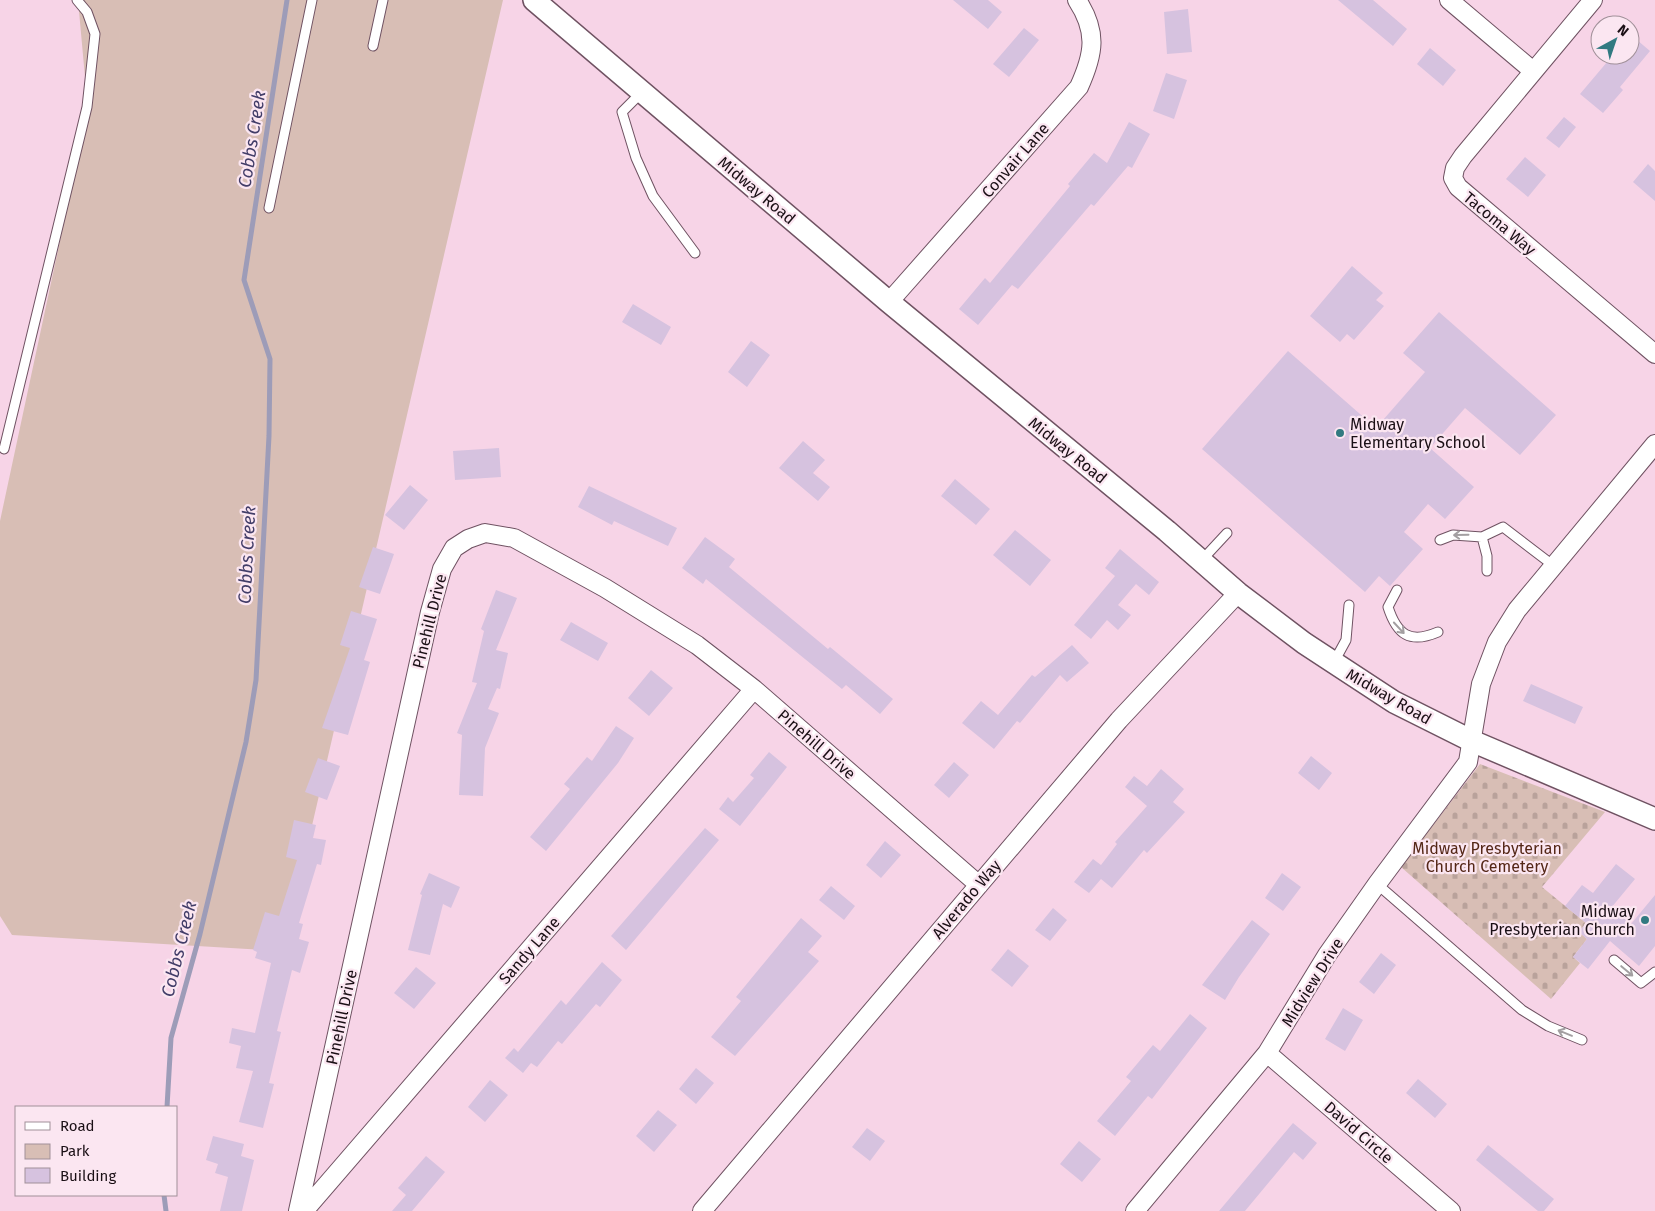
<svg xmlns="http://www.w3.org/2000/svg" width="1655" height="1211" viewBox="0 0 1655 1211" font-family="'Fira Sans',sans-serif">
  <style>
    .cemetery { fill: url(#cemetery-stones) }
    .park { fill: #d8beb5 }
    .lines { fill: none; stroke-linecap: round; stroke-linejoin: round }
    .stream { stroke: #9d9cb8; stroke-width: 5 }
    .building { fill: #d6c2df }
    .service-casing { stroke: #6f5262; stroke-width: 11 }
    .minor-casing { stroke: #6f5262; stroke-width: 20 }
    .tertiary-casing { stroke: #6f5262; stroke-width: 24 }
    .service { stroke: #fff; stroke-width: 9 }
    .minor { stroke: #fff; stroke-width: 18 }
    .tertiary { stroke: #fff; stroke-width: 21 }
    .oneway { stroke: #a39fa1 }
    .poi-dot { fill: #317a81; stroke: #fbe6f1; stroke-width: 2 }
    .labels { text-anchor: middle; stroke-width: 4.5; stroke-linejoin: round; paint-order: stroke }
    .street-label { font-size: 16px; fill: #1a0f15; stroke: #fbe6f1 }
    .poi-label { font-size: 16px; fill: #1a0f15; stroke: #fbe6f1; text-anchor: start }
    .park-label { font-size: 16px; fill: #542717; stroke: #fbe6f1 }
    .water-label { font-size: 18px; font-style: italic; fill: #423d68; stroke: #fbe6f1 }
  </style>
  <defs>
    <pattern id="cemetery-stones" width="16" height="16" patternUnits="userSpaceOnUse" patternTransform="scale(1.25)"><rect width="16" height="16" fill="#d8beb5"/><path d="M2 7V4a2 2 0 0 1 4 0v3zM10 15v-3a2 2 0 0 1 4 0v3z" fill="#b9a29b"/></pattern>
  </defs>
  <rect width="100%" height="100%" fill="#f7d4e7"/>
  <path class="cemetery" d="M1480,764L1605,812L1542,887L1586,923L1579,932L1587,939L1573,957L1580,963L1551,999L1401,867Z"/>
  <path class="park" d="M78,0H503L283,951L12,935L0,916V521L88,110Z"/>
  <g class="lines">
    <path class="stream" d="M167,1107L171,1038L200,934L246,742L256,680L269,436L270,359L244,280L287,0
      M164,1195L166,1211"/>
  </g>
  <path class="building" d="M953,0H988L1002,12L988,29Z
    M1338,0H1373L1407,29L1393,46Z
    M1188,9L1192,52L1167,54L1164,12Z
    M1024,28L1039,40L1009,77L993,64Z
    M1630,34L1650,51L1620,87L1623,90L1603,113L1580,94L1613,55H1630Z
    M1430,48L1456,70L1443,86L1417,64Z
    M1166,73L1187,80L1174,119L1153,111Z
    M1564,117L1576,127L1559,148L1546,138Z
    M1129,122L1150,134L1132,168L1128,166L1094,206L1091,204L1018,289L1012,285L978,325L959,309L985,278L990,283L1070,186L1068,184L1094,153L1107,163Z
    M1525,157L1546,175L1528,197L1506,179Z
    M1648,164L1655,171V201L1633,182Z
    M1352,266L1383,293L1376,300L1384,306L1354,340L1347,334L1340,342L1310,316Z
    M633,304L671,327L661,345L622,322Z
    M1439,312L1556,415L1520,455L1465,408L1430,448L1474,487L1445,519L1428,504L1404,532L1423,549L1390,586L1379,576L1365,592L1202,449L1288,351L1376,428L1425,372L1403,353Z
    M751,341L770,355L747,387L728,372Z
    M803,441L825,460L813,473L830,487L818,501L779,468Z
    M499,448L501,477L455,480L453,451Z
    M955,479L990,509L976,525L941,496Z
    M410,485L428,500L404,530L385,515Z
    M589,486L677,528L668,546L614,521L612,525L578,507Z
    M1015,530L1051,560L1030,586L993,555Z
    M705,537L735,559L729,567L828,649L830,647L893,699L880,714L846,685L842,689L706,579L703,584L682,568Z
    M373,547L394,554L380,594L359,587Z
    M1120,549L1159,582L1149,595L1136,584L1118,605L1131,615L1118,630L1107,620L1091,639L1074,625L1115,576L1105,568Z
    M496,590L517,598L496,650L508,653L500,689L497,688L488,709L499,713L485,748L483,796L459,795L462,735L457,733L477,683L472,682L484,631L481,629Z
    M351,611L377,619L364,660L370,662L348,735L322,728L350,648L340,645Z
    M571,622L608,643L598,661L560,640Z
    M1072,645L1089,663L1067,682L1060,675L1020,723L1017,721L994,749L962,723L981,701L998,715L1032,675L1035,677Z
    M651,670L673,688L649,716L628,698Z
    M1531,684L1583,707L1575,724L1523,701Z
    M616,726L634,738L618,763L546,851L530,837L570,789L564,784L587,757L592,761Z
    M769,752L787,767L740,826L719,809L728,797L733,802L754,778L750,775Z
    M1311,756L1332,773L1319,790L1298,773Z
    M318,758L340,766L327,800L305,792Z
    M954,762L969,775L949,798L934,785Z
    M1161,769L1184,789L1173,802L1185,812L1147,853L1144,850L1112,888L1101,879L1089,893L1074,882L1093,859L1101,865L1117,844L1115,842L1147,806L1125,787L1134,776L1147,786Z
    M294,820L316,825L313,838L326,840L321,865L317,864L299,923L303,924L299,939L309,942L300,973L292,970L277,1031L281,1032L269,1083L274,1084L263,1128L239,1122L253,1071L236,1068L241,1046L229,1043L232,1028L255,1033L271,963L255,958L257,952L253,950L265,912L279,916L297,860L286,857Z
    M705,828L719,840L626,950L611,936Z
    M885,841L901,855L881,878L866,865Z
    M1616,864L1635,879L1611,908L1631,924L1655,895V946L1639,966L1610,941L1588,969L1573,957L1587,939L1579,932L1586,923L1565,906L1582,885L1593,893Z
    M429,873L460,887L451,908L443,904L430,955L408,950L422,895L420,894Z
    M1282,873L1301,887L1283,911L1265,898Z
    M831,886L855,906L844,920L819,900Z
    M1053,908L1067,920L1050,941L1035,930Z
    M801,918L822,936L808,952L819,961L735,1056L711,1037L741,1001L736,997Z
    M1252,920L1270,934L1239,977L1225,1000L1202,985Z
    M1008,949L1029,966L1012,987L991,970Z
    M1381,953L1396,965L1374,994L1359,982Z
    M602,962L622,980L600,1007L596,1004L562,1044L558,1041L537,1067L531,1063L523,1073L505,1058L514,1048L518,1052L561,1000L566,1005Z
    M416,967L436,983L414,1009L394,993Z
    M1343,1008L1363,1020L1345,1051L1325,1039Z
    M1190,1014L1207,1028L1152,1099L1148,1096L1115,1136L1097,1121L1131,1081L1126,1077L1153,1045L1160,1051Z
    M696,1068L714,1083L696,1104L679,1089Z
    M1418,1079L1447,1104L1435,1118L1406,1093Z
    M490,1080L508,1095L485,1122L468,1107Z
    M658,1110L677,1125L654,1152L636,1136Z
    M1293,1123L1317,1143L1303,1160L1294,1152L1245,1211H1219Z
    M867,1128L885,1141L870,1161L852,1147Z
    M213,1136L244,1144L241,1156L254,1160L242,1211H220L228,1177L215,1173L218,1164L206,1160Z
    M1079,1141L1101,1159L1082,1182L1060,1164Z
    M1488,1145L1554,1199L1544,1211H1538L1476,1160Z
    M426,1156L445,1172L412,1211H392L406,1195L398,1188Z"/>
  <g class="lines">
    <defs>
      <path id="service" d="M373,46L383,0
        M642,92L622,112L636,158L653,196L695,253
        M269,208L312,0
        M4,449L87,107L95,34L87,12L77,0
        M1482,537L1487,556V571
        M1440,540L1453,535L1482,537L1503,527L1554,566
        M1201,561L1227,533
        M1397,590L1388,607C1397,635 1410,644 1438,632
        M1334,662L1346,640L1349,605
        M1377,884L1522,1010L1548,1026L1582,1040
        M1614,960L1641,983L1655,972"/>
      <path id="minor" d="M1449,0L1533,71
        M1593,0L1463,156L1455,168L1453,178L1458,187L1655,354
        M889,302L1079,87C1094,54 1098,32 1077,0
        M1267,1053L1451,1211
        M298,1211L430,612L442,569L454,548L468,539L485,533L514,538L605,588L697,645L754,689L979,885
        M304,1211L754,689
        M702,1211L1119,720L1238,593
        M1135,1211L1267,1053L1327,955L1377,884L1468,762L1481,684L1497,642L1517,610L1655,444"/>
      <path id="tertiary" d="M534,0L889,302L1167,531L1238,593L1304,643L1394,702L1472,741L1655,819"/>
    </defs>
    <use href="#service" class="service-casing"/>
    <use href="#minor" class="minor-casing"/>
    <use href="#tertiary" class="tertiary-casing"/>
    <use href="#service" class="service"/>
    <use href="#minor" class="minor"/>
    <use href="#tertiary" class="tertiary"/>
  </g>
  <defs><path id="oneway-shaft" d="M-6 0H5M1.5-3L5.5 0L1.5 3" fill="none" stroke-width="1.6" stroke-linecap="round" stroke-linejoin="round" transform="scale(1.25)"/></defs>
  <g class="oneway">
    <use href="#oneway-shaft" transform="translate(1461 535) rotate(179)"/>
    <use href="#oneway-shaft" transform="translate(1399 628) rotate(47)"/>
    <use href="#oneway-shaft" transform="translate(1627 971) rotate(40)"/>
    <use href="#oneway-shaft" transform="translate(1565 1033) rotate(-158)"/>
  </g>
  <g class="poi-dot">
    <circle cx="1340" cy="433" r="5"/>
    <circle cx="1645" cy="920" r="5"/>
  </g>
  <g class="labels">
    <g class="street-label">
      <text transform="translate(1015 160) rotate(-49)" y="6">Convair Lane</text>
      <text transform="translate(757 190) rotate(40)" y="6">Midway Road</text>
      <text transform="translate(1500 223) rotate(40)" y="6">Tacoma Way</text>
      <text transform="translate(1068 450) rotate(39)" y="6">Midway Road</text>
      <text transform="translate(429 621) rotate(-76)" y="6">Pinehill Drive</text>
      <text transform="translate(1389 696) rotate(30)" y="6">Midway Road</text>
      <text transform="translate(817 744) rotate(41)" y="6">Pinehill Drive</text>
      <text transform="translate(966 899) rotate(-50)" y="6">Alverado Way</text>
      <text transform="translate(529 950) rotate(-49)" y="6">Sandy Lane</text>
      <text transform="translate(1312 982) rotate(-58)" y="6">Midview Drive</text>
      <text transform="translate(341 1017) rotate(-78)" y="6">Pinehill Drive</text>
      <text transform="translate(1359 1132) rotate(41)" y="6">David Circle</text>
    </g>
    <g class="poi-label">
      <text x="1350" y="430">Midway<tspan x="1350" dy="18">Elementary School</tspan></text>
      <text x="1635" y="917" text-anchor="end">Midway<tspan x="1635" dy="18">Presbyterian Church</tspan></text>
    </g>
    <g class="park-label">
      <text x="1487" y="854">Midway Presbyterian<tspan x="1487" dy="18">Church Cemetery</tspan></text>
    </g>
    <g class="water-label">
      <text transform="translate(252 139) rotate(-81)" y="6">Cobbs Creek</text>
      <text transform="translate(247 555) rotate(-87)" y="6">Cobbs Creek</text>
      <text transform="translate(179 949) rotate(-76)" y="6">Cobbs Creek</text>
    </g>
  </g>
  <rect x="15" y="1106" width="162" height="90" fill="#fbe6f1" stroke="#a19099"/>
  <rect x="25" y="1122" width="25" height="8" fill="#ffffff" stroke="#a19099"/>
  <text x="60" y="1131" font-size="15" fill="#1a0f15">Road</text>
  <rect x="25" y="1144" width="25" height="15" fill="#d8beb5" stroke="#a19099"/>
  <text x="60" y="1156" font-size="15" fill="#1a0f15">Park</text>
  <rect x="25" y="1168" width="25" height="15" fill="#d6c2df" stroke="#a19099"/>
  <text x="60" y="1181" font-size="15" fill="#1a0f15">Building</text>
  <g transform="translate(1615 40) rotate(40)"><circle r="24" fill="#fbe6f1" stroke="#a19099"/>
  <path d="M0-4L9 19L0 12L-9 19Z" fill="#317a81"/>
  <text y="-8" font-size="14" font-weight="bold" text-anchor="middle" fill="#1a0f15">N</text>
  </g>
</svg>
